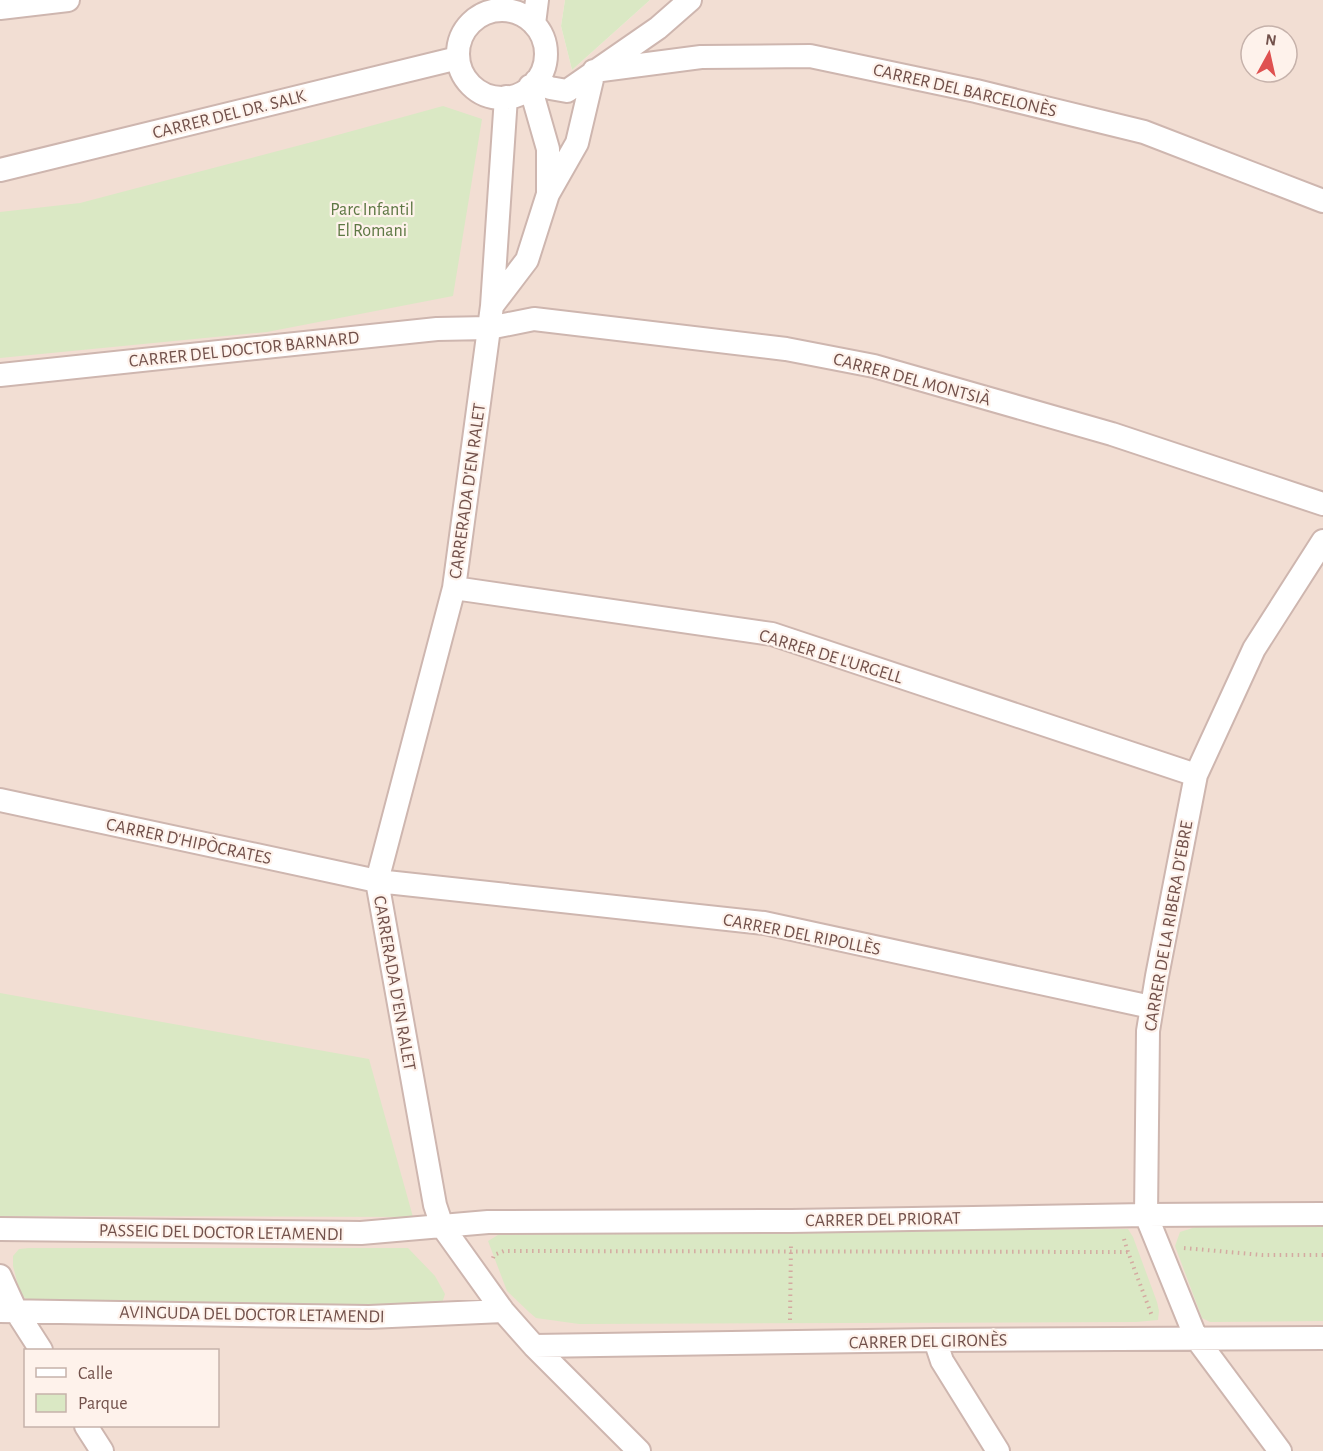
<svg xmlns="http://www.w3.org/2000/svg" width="1323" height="1451" viewBox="0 0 1323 1451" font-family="'Alegreya Sans',sans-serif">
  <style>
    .residential { fill: #f2ded3; fill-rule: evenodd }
    .green { fill: #dae8c4 }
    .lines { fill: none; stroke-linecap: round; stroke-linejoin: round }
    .street-casing { stroke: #ceb6af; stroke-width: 26 }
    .path { stroke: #d4aaa1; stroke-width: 4; stroke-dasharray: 1.5 4.5; stroke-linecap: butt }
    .street { stroke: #fff; stroke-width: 22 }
    .labels { text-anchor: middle; stroke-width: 4.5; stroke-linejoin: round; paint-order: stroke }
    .street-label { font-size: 18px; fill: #72514b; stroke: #fef2eb }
    .park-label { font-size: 18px; fill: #5e7844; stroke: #fef2eb }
  </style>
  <rect width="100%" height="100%" fill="#fbeee5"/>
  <path class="residential" d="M0,0H565L561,26L572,70L650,0H1323V1451H0ZM1251,36H1287V72H1251ZM26,1350H218V1426H26Z"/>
  <path class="green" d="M565,0H650L572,70L561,26Z
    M443,106L482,119L453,296L267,332L0,358V212L80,203L312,142Z
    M0,993L369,1059L413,1217L0,1216Z
    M1323,1225V1321L1210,1322L1202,1318L1175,1246L1180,1232L1199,1226Z
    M1128,1229L1133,1237L1157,1302L1159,1311L1158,1320L1136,1322L579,1324L536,1318L529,1312L507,1291L488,1241L498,1235L508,1233Z
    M29,1248H408L435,1276L445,1294L442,1303L433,1305L50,1303L26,1299L20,1293L13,1266V1256L19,1249Z"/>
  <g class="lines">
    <defs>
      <path id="street" d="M0,8L68,0
        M458 54a44 44 0 1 1 88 0a44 44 0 1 1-88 0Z
        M534,24L537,0
        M536,81L550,88L567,91L658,28L690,0
        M530,86L548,149V192
        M506,97L492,306L454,588L377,881L435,1205L442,1226L503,1311L534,1346L639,1451
        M0,170L458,58
        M492,306L527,260L548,194L577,143L594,71L701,57L810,56L976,91L1144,132L1323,201
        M0,375L437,329L489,328L534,319L786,349L874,366L1112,434L1323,504
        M454,588L772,634L1196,775
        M0,800L377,881L764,923L1151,1007
        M0,1229L361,1233L488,1222L791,1221L1146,1215L1323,1214
        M0,1276L16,1311L41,1350
        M0,1311L369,1317L503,1311
        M935,1340L942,1361L998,1451
        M534,1346L935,1340L1323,1338
        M86,1426L102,1451
        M1280,1451L1196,1338L1146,1215L1148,1031L1157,976L1196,775L1254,649L1323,541"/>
    </defs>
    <use href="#street" class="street-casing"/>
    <path class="path" d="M1124,1239L1128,1252L1152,1316
      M1184,1248L1262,1255H1323
      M493,1258L494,1255L504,1251L1128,1252
      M790,1320L791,1243"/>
    <use href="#street" class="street"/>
  </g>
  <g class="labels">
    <g class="street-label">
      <text transform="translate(965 90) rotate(13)" y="6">CARRER DEL BARCELONÈS</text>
      <text transform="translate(229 114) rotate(-14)" y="6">CARRER DEL DR. SALK</text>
      <text transform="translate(244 349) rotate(-6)" y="6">CARRER DEL DOCTOR BARNARD</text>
      <text transform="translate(912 379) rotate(15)" y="6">CARRER DEL MONTSIÀ</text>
      <text transform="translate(467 491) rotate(-82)" y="6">CARRERADA D'EN RALET</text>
      <text transform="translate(831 656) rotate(17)" y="6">CARRER DE L'URGELL</text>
      <text transform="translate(189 841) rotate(12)" y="6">CARRER D'HIPÒCRATES</text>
      <text transform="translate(1168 926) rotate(-80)" y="6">CARRER DE LA RIBERA D'EBRE</text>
      <text transform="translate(802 934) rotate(11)" y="6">CARRER DEL RIPOLLÈS</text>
      <text transform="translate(395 983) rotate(80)" y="6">CARRERADA D'EN RALET</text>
      <text transform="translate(883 1219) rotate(-1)" y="6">CARRER DEL PRIORAT</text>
      <text transform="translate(221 1232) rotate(1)" y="6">PASSEIG DEL DOCTOR LETAMENDI</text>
      <text transform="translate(252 1314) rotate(1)" y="6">AVINGUDA DEL DOCTOR LETAMENDI</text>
      <text transform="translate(928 1341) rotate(-1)" y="6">CARRER DEL GIRONÈS</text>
    </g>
    <g class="park-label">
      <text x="372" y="215">Parc Infantil<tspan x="372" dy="21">El Romani</tspan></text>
    </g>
  </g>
  <rect x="24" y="1349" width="195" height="78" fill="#fef2eb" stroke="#c6b2ab" stroke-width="1.5"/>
  <rect x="36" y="1368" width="30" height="9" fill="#ffffff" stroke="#c6b2ab" stroke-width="1.5"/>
  <text x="78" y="1379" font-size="18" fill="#72514b">Calle</text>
  <rect x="36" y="1394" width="30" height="18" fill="#dae8c4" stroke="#c6b2ab" stroke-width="1.5"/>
  <text x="78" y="1409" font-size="18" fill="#72514b">Parque</text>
  <g transform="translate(1269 54) rotate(8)"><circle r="28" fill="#fef2eb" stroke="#c6b2ab" stroke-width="1.5"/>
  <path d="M0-4.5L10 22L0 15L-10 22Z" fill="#df5150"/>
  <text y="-9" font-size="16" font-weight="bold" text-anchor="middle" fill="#72514b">N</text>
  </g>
</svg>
